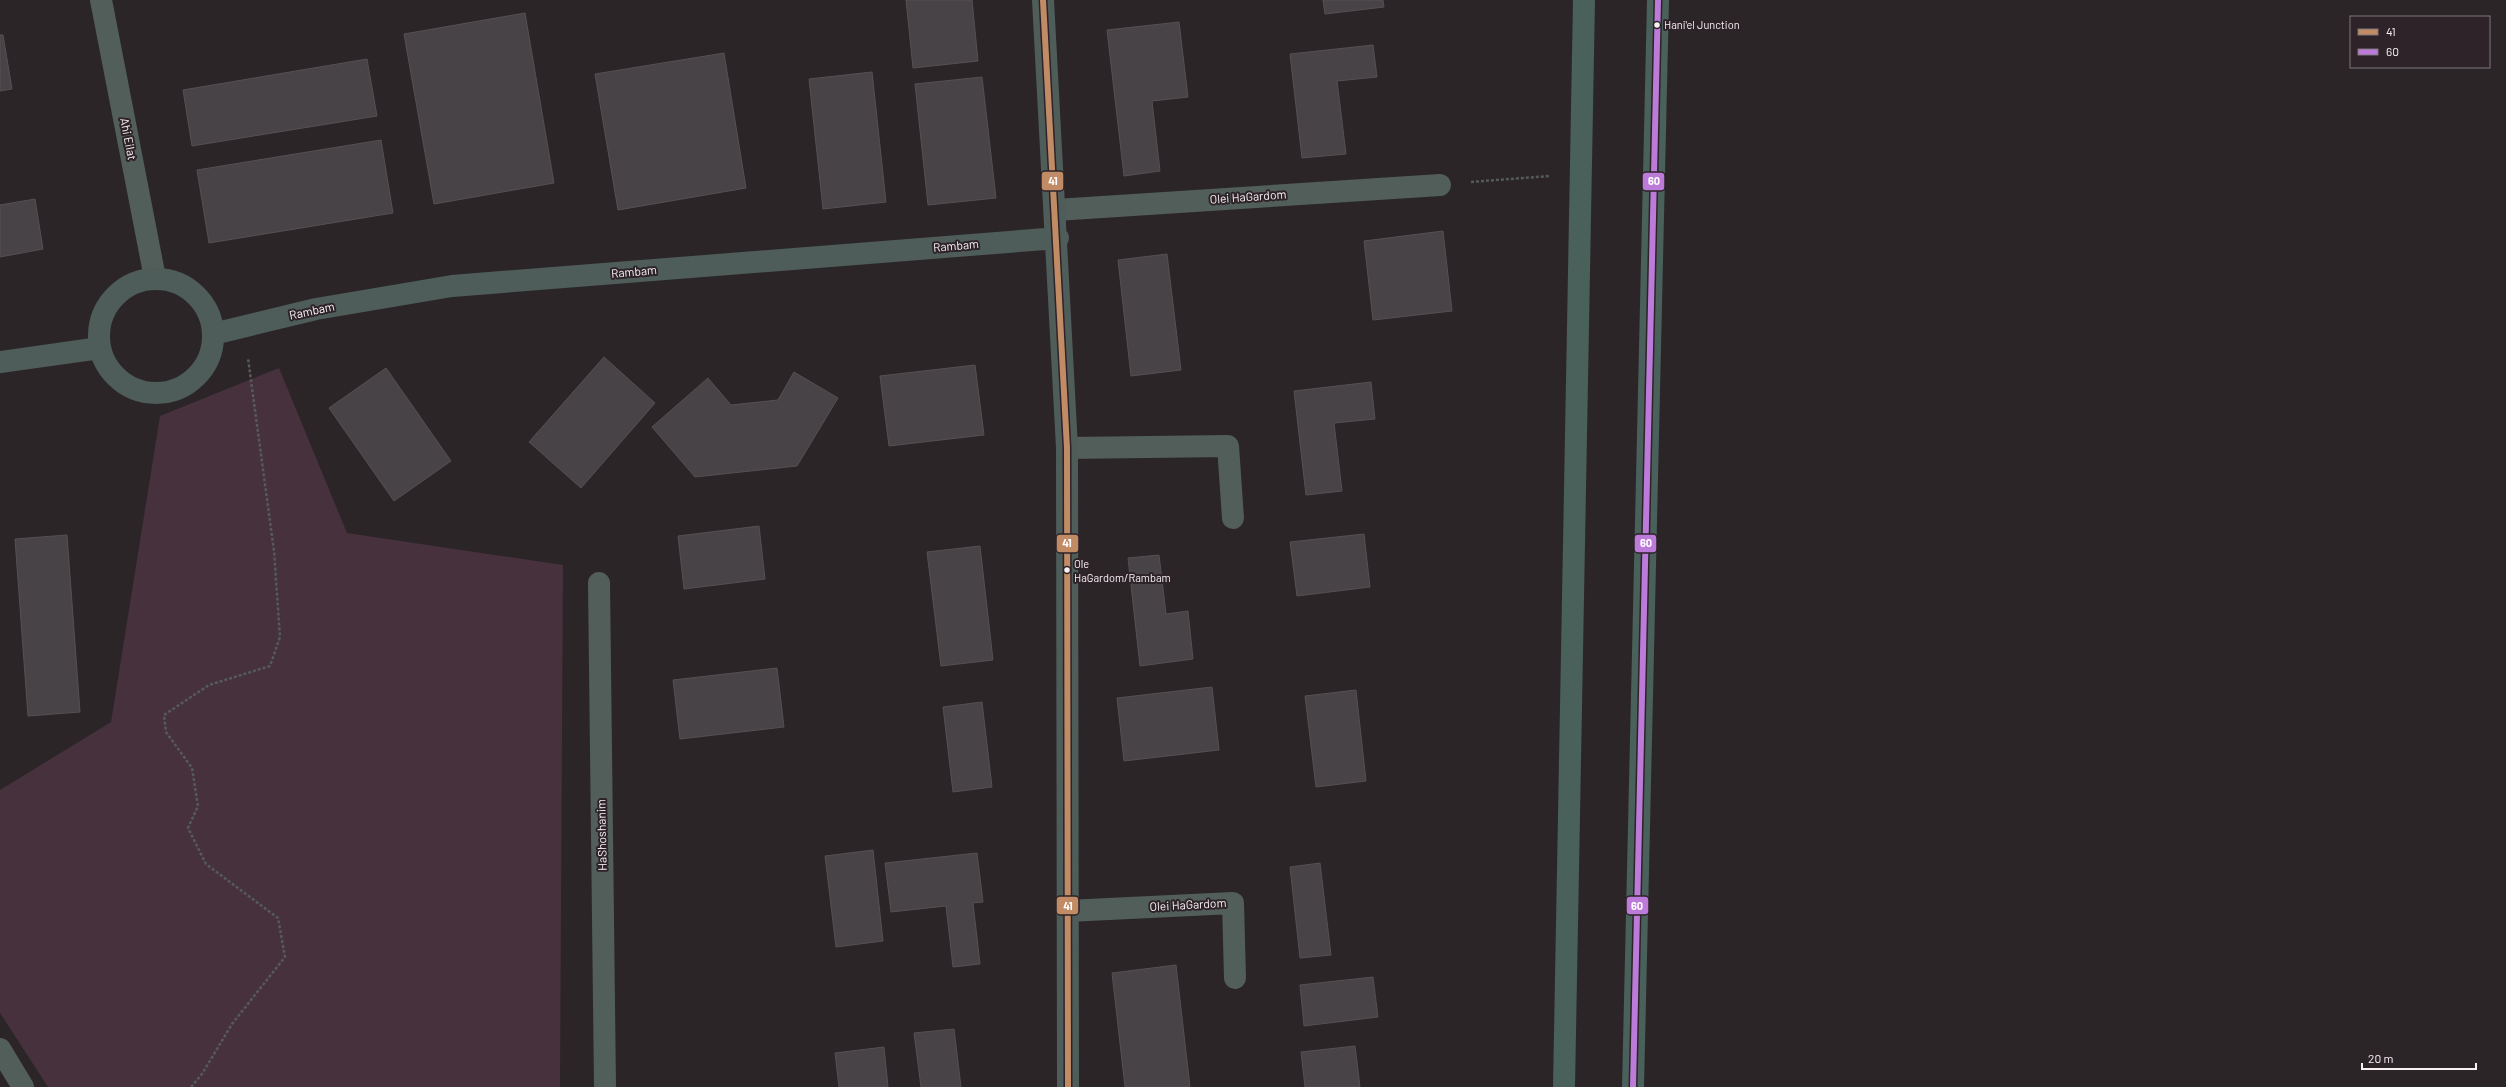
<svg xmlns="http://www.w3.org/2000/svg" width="2506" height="1087" viewBox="0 0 2506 1087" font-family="Barlow,sans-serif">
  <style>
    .green { fill: #46313c }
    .building { fill: #484346; stroke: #565054 }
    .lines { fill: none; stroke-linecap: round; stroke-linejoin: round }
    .path { stroke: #555b59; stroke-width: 2.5; stroke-dasharray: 3 2; stroke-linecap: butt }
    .street { stroke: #525e5a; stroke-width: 22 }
    .secondary { stroke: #4e5d59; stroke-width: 22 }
    .highway { stroke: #4a605a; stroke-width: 22 }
    .bus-1-casing { stroke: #2d2328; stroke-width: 9 }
    .bus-2-casing { stroke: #2d2328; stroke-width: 9 }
    .bus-1 { stroke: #c18c65; stroke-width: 6 }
    .bus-2 { stroke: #bd7bd9; stroke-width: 6 }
    .bus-dot { fill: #f9f2f5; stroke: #2d2328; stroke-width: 1.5 }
    .labels { text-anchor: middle; stroke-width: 4; stroke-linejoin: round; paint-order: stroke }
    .bus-label { font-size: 11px; fill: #f9f2f5; stroke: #2d2328; text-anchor: start }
    .street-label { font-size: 12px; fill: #f9f2f5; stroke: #2d2328 }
    .line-badge { stroke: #2d2328; stroke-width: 1.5 }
    .badge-label { font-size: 11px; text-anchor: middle; font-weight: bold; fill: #fff }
  </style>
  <rect width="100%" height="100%" fill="#2b2528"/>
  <path class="green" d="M279,368L347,533L563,565L560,1087H48L0,1013V790L111,722L160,416Z"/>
  <path class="building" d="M906,0H972L978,61L913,68Z
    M1323,0H1383L1384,7L1325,14Z
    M525,13L554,183L434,204L404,34Z
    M1179,22L1188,97L1152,101L1160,171L1124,176L1107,30Z
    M0,35H3L12,89L0,91Z
    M1373,45L1377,77L1337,81L1346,154L1302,158L1290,54Z
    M724,53L746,188L618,210L595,74Z
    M367,59L377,116L192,146L183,90Z
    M872,72L886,202L823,209L809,79Z
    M982,77L996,198L928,205L915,84Z
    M381,140L393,213L209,243L197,170Z
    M35,199L43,249L0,257V205Z
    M1443,231L1452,311L1373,320L1364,241Z
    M1167,254L1181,370L1131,376L1118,260Z
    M604,357L655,403L581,488L529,442Z
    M975,365L984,435L889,446L880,376Z
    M386,368L451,461L394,501L329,408Z
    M794,372L838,398L797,466L695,477L652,427L708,378L731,405L778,400Z
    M1371,382L1375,419L1334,423L1342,491L1306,495L1294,391Z
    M759,526L765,579L684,589L678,536Z
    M1364,534L1370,587L1297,596L1290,542Z
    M67,535L80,712L28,716L15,539Z
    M980,546L993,660L941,666L927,552Z
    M1159,555L1166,614L1188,611L1193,659L1140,666L1128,558Z
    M777,668L784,727L680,739L673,680Z
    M1212,687L1219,750L1124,761L1117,698Z
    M1356,690L1366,781L1316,787L1305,696Z
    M982,702L992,787L953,792L943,707Z
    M873,850L883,941L836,947L825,856Z
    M977,853L983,902L973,903L980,964L953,967L946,906L891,912L885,863Z
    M1320,863L1331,955L1300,958L1290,867Z
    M1176,965L1190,1087H1125L1112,973Z
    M1373,977L1378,1017L1304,1026L1300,985Z
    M954,1029L961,1087H921L914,1033Z
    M1355,1046L1360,1087H1305L1301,1052Z
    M884,1047L888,1087H839L835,1053Z"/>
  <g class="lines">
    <path class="path" d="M1471,182L1549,176
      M191,1087L202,1074L232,1024L285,957L278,918L206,864L188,828L198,806L192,768L166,732L164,715L209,685L270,666L280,637L274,551L248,358"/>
    <path class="street" d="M101,0L155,278
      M1056,210L1440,185
      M1067,448L1228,446L1233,518
      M599,583L605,1087
      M1067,911L1233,903L1235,978
      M0,1049L23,1087"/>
    <path class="secondary" d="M1043,0L1067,448L1068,1087
      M99 336a57 57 0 1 1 114 0a57 57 0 1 1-114 0Z
      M213,334L316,309L452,286L1058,238
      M0,362L100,348"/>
    <path class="highway" d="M1564,1087L1584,0
      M1633,1087L1658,0"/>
    <defs>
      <path id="bus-1" d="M1043,0L1067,448L1068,1087"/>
      <path id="bus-2" d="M1633,1087L1658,0"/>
    </defs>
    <use href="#bus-1" class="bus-1-casing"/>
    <use href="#bus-2" class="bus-2-casing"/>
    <use href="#bus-1" class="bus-1"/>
    <use href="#bus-2" class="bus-2"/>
  </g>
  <g class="bus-dot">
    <circle cx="1657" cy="25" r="3.5"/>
    <circle cx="1067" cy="570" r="3.5"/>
  </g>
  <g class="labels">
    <g class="bus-label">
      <text x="1664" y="29">Hani'el Junction</text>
      <text x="1074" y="568">Ole<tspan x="1074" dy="14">HaGardom/Rambam</tspan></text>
    </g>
    <g class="street-label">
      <text transform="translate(128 139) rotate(79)" y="4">Ahi Eilat</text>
      <text transform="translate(1248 197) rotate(-4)" y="4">Olei HaGardom</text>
      <text transform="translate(956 246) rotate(-5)" y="4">Rambam</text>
      <text transform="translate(634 272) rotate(-5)" y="4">Rambam</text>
      <text transform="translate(312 311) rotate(-12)" y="4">Rambam</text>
      <text transform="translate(602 835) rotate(-91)" y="4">HaShoshanim</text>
      <text transform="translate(1188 905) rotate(-3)" y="4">Olei HaGardom</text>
    </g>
  </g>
  <g class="line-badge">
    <rect x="1041" y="171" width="23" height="20" rx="4" fill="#c18c65"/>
    <rect x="1642" y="172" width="23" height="19" rx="4" fill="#bd7bd9"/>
    <rect x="1056" y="534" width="23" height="19" rx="4" fill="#c18c65"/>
    <rect x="1634" y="534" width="23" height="19" rx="4" fill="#bd7bd9"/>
    <rect x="1056" y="896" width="23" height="19" rx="4" fill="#c18c65"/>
    <rect x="1626" y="896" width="23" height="19" rx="4" fill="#bd7bd9"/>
  </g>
  <g class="badge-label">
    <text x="1053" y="185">41</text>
    <text x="1654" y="185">60</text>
    <text x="1067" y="547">41</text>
    <text x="1646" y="547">60</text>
    <text x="1068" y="910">41</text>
    <text x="1637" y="910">60</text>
  </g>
  <rect x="2350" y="16" width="140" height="52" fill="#2d2328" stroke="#7f767a"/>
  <rect x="2358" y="29" width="20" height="6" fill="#c18c65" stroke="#7f767a"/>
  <text x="2386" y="36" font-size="12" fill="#f9f2f5">41</text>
  <rect x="2358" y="49" width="20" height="6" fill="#bd7bd9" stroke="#7f767a"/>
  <text x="2386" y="56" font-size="12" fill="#f9f2f5">60</text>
  <path d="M2362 1063v6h114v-6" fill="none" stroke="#f9f2f5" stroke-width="2"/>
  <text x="2368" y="1063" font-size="12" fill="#f9f2f5" stroke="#2d2328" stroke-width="3" paint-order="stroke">20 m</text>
</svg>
